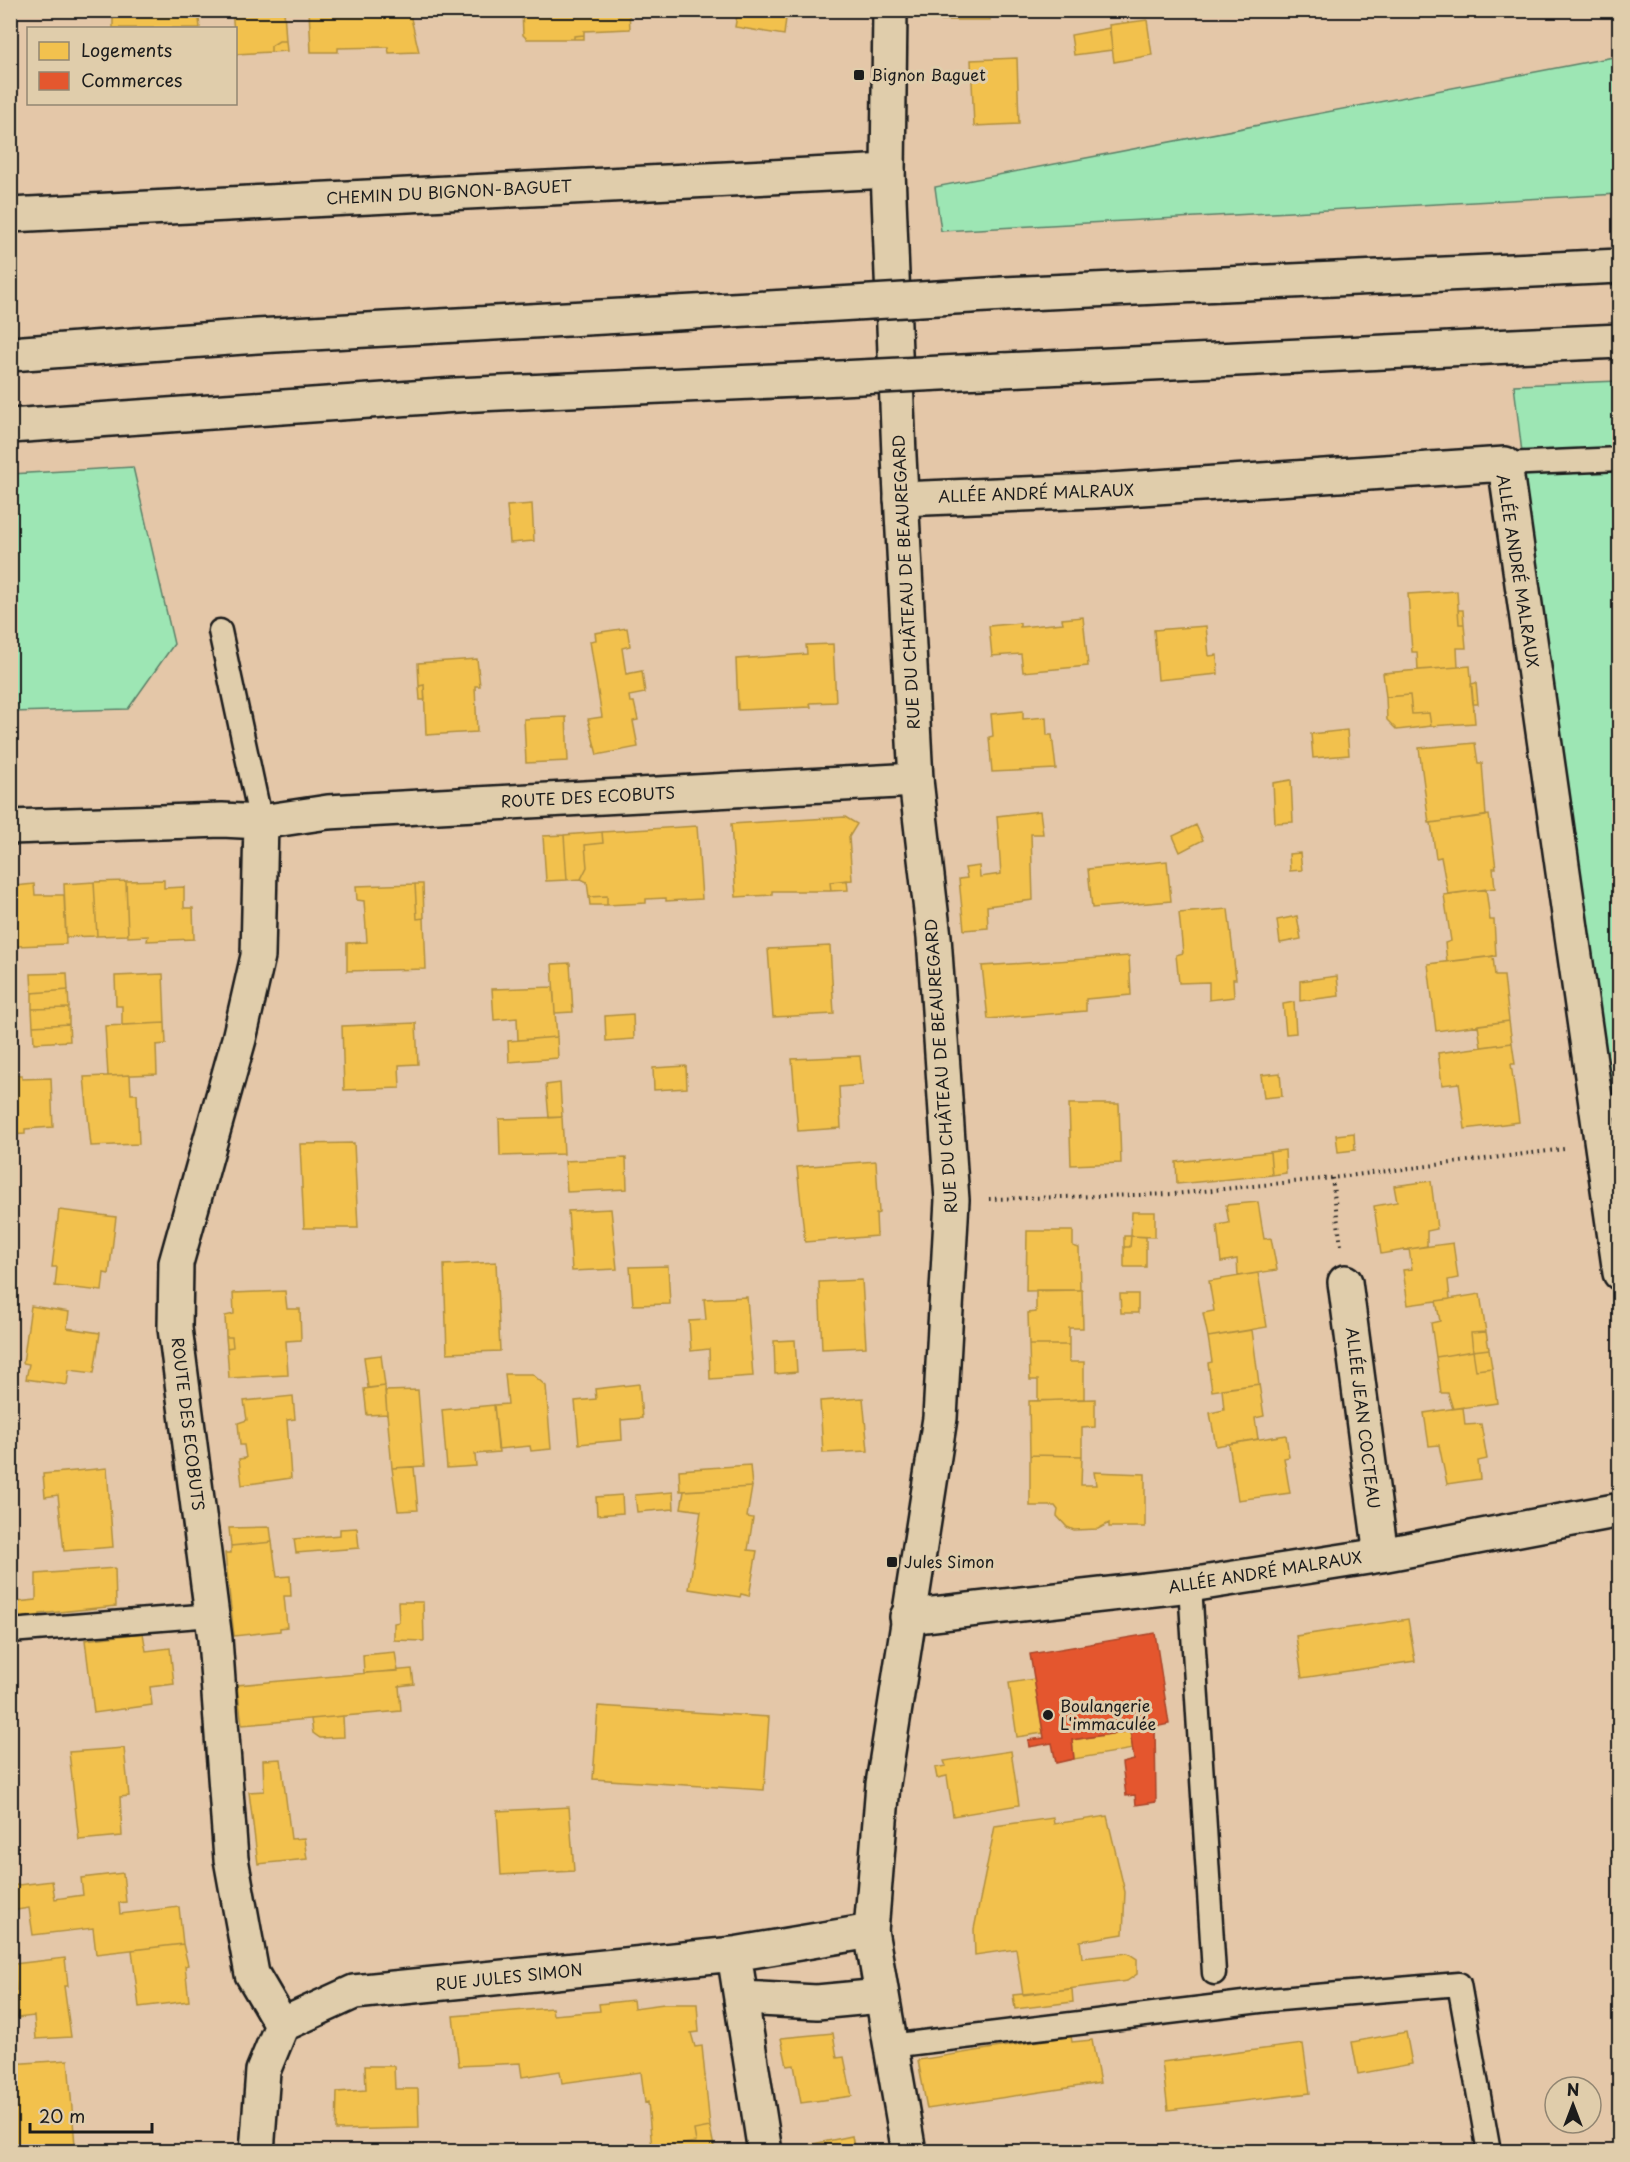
<svg xmlns="http://www.w3.org/2000/svg" width="1630" height="2162" viewBox="0 0 1630 2162" font-family="'Playpen Sans',sans-serif">
  <style>
    .green { fill: #9de6b4; stroke: #5c8168; stroke-width: 1.5 }
    .homes { fill: #f2c14e; stroke: #b2903f; stroke-width: 1.5 }
    .shops { fill: #e4572e; stroke: #a84529; stroke-width: 1.5 }
    .lines { fill: none; stroke-linecap: round; stroke-linejoin: round }
    .service-casing { stroke: #1c1c1c; stroke-width: 27 }
    .minor-casing { stroke: #1c1c1c; stroke-width: 38 }
    .tertiary-casing { stroke: #1c1c1c; stroke-width: 38 }
    .trunk-casing { stroke: #1c1c1c; stroke-width: 38 }
    .path { stroke: #1c1c1c; stroke-width: 4; stroke-dasharray: 1.5 4.5; stroke-linecap: butt }
    .service { stroke: #e0cdab; stroke-width: 22 }
    .minor { stroke: #e0cdab; stroke-width: 33 }
    .tertiary { stroke: #e0cdab; stroke-width: 33 }
    .trunk { stroke: #e0cdab; stroke-width: 33 }
    .trunk-bridge-casing { stroke: #1c1c1c; stroke-width: 38; stroke-linecap: butt }
    .trunk-bridge { stroke: #e0cdab; stroke-width: 33 }
    .poi-dot { fill: #1c1c1c; stroke: #e0cdab; stroke-width: 2 }
    .labels { text-anchor: middle; stroke-width: 6; stroke-linejoin: round; paint-order: stroke }
    .poi-label { font-size: 16px; fill: #1c1c1c; stroke: #e0cdab; text-anchor: start }
    .street-label { font-size: 16px; fill: #1c1c1c; stroke: #e0cdab }
  </style>
  <rect width="100%" height="100%" fill="#e4c7a8"/>
  <filter id="ink" filterUnits="userSpaceOnUse"><feTurbulence type="fractalNoise" baseFrequency=".0167" numOctaves="2"/><feDisplacementMap in="SourceGraphic" scale="12" xChannelSelector="R" yChannelSelector="G"/><feConvolveMatrix kernelMatrix="1 2 1 2 8 2 1 2 1" color-interpolation-filters="sRGB"/></filter>
  <g filter="url(#ink)">
    <path class="green" d="M1619,56V194L941,231L935,187Z
      M1619,381L1620,1131L1612,1133L1575,903L1514,385Z
      M133,467L174,644L128,709L11,712V474Z"/>
    <path class="homes" d="M113,10H198L200,28H113Z
      M232,10H284L286,41H279L271,46V52L236,54Z
      M309,10H409L419,52L389,53L388,47L338,48V52H311Z
      M522,10H629L630,29L584,31V35L574,36V39H527L523,35Z
      M738,10H787L784,35L735,27Z
      M936,10H990V20H936Z
      M1147,20L1152,55L1114,62L1109,25Z
      M1110,28L1112,50L1074,55L1071,35Z
      M584,35V39H574V36Z
      M279,41H286L287,51L271,52V46Z
      M1017,58L1019,124L974,126L971,60Z
      M532,504L534,541L510,543L507,506Z
      M1457,591L1459,624H1464L1466,648H1457L1458,667L1418,670L1417,652H1412L1408,594Z
      M1458,610H1463L1464,624H1459Z
      M1083,617L1088,666L1023,672L1021,654L992,656L989,626L1020,623V627L1063,623L1062,619Z
      M1206,626L1209,656L1217,655L1218,674L1158,680L1154,630Z
      M627,628L630,646L622,648L626,674L642,671L645,693L629,696L630,702H634L638,720L633,721L638,747L597,755L588,719L602,717L590,641L596,640L595,633Z
      M833,644L836,702L810,703L811,707L738,710L736,659L807,654L806,645Z
      M477,659L480,686H475L477,732L426,735L424,685L419,686L418,663Z
      M1470,666L1475,723L1431,726L1429,713L1412,714L1410,695L1386,697L1383,673Z
      M1476,683L1478,704H1473L1471,684Z
      M424,685L425,700H420L419,686Z
      M1410,695L1412,714L1429,713L1431,726L1397,730L1387,720L1386,697Z
      M1023,711V719L1046,717L1047,735H1052L1056,769L992,772L989,737L993,736L991,714Z
      M566,717L568,761L526,763L524,719Z
      M1347,730L1349,755L1313,758L1311,734Z
      M1475,743L1478,763H1482L1486,816L1429,823L1419,748Z
      M1291,780L1293,822L1275,823L1273,783Z
      M1040,811L1043,834H1031L1033,900L987,906L988,928L964,930L959,879L967,878L965,868L979,866L980,877L1001,874L997,816Z
      M1489,815L1496,868H1493L1495,888L1448,894L1441,857L1436,858L1431,823Z
      M845,817L857,824L849,837L852,880L830,882L831,891H772V895L736,897L731,824Z
      M1196,825L1203,840L1180,852L1173,836Z
      M697,826L702,899L666,901V898L646,899V903L607,905V896L589,897L587,882L581,879L587,867L585,845L603,843L602,832Z
      M602,832L603,843L585,845L587,867L581,879L567,880L564,835Z
      M564,835L567,880L546,881L543,836Z
      M1300,853L1302,870L1290,871L1289,854Z
      M1167,861L1171,901L1092,908L1088,869Z
      M164,880V888L184,887V908H193L194,939L147,941L148,936L128,937L126,881Z
      M847,880L848,890L831,891L830,882Z
      M126,881L128,935L97,936L94,882Z
      M94,882L97,936L66,937L64,884Z
      M34,884L35,895H64L66,944L17,946L15,886Z
      M415,884L417,919L424,918L426,969L347,971V943L367,942L364,901L357,900L356,886Z
      M415,884H423L424,918L417,919Z
      M10,886H15L17,946H10Z
      M1486,889L1490,920H1494L1496,956L1447,962L1445,943L1451,941L1444,895Z
      M607,896V905H590L589,897Z
      M1228,909L1236,979H1233L1234,997L1209,1000V982L1179,983L1176,955L1183,953L1179,913Z
      M1297,916L1301,939L1280,943L1277,920Z
      M830,946L834,1014L773,1017L768,949Z
      M1129,956L1131,995L1086,999V1011L988,1019L982,966Z
      M1493,956L1495,976H1504L1509,1021L1436,1031L1428,964Z
      M570,963L573,1012L555,1013L552,964Z
      M67,973L68,990L32,993L31,974Z
      M163,974L165,1023L122,1025V1006H116L115,976Z
      M1337,976L1339,996L1300,1001V981Z
      M553,987L557,1037L518,1040L517,1018L494,1020L492,989Z
      M68,990L69,1008L32,1009V993Z
      M1294,1002L1296,1033L1286,1034L1283,1004Z
      M69,1008V1024L33,1026L32,1009Z
      M633,1014L634,1039L606,1041L605,1016Z
      M1509,1021L1512,1043L1481,1047L1478,1025Z
      M165,1023L166,1044L156,1045L157,1074L108,1076L105,1026Z
      M416,1023L418,1064L399,1065L400,1088L344,1090L342,1026Z
      M69,1024L70,1041L34,1043L33,1026Z
      M557,1037L558,1058L509,1062L508,1041Z
      M1512,1043L1515,1064H1511L1519,1122L1465,1129L1459,1083L1442,1085L1438,1053Z
      M860,1056L863,1085L839,1087L841,1128L798,1131L792,1059Z
      M686,1066L687,1088L654,1090L653,1068Z
      M1280,1073L1282,1096L1264,1098L1261,1075Z
      M10,1075H22V1079L51,1078L53,1127L25,1129V1134L10,1135Z
      M130,1075L131,1094H137L139,1144L91,1146L84,1077Z
      M560,1083L562,1117L549,1118L546,1085Z
      M1069,1104H1119L1121,1163L1071,1165Z
      M562,1117L564,1154L500,1156L499,1119Z
      M1354,1133L1355,1150L1338,1152L1336,1135Z
      M354,1143L358,1228H304L300,1144Z
      M1285,1150L1286,1173L1272,1175L1270,1152Z
      M1270,1152L1272,1175L1177,1184L1176,1162Z
      M626,1158L627,1189L567,1192L565,1161Z
      M876,1161L879,1213L876,1214L877,1236L805,1242L797,1167Z
      M1431,1181L1437,1229L1427,1231V1246L1381,1254L1374,1206L1397,1202L1394,1186Z
      M1258,1202L1264,1239L1271,1238L1277,1270L1238,1276L1237,1259L1221,1262L1217,1225L1229,1223L1226,1205Z
      M611,1209L617,1269L572,1271L568,1211Z
      M59,1210L116,1217L109,1274L104,1273L102,1291L55,1286L57,1267H52Z
      M1132,1212H1155V1237L1131,1236Z
      M1027,1231H1073V1246L1079,1248L1080,1290L1026,1291Z
      M1124,1236H1131L1130,1247H1124Z
      M1131,1236L1146,1237V1267H1124V1247H1130Z
      M1453,1243L1458,1278L1448,1280L1450,1299L1408,1305L1403,1270L1412,1269L1409,1249Z
      M496,1262L500,1351L447,1353L444,1265Z
      M668,1266L670,1304L633,1305L630,1267Z
      M1258,1273L1267,1327L1208,1337L1203,1313L1214,1311L1209,1281Z
      M862,1280L866,1347L822,1349L819,1282Z
      M1036,1290H1082L1083,1328H1069V1345H1029L1028,1313L1036,1312Z
      M285,1291L287,1309H300L301,1340L286,1341L288,1375L229,1378L227,1348L233,1347L232,1337H226L225,1316L234,1314L233,1293Z
      M1120,1294H1138V1313H1121Z
      M1480,1294L1486,1332L1471,1333L1473,1351L1436,1357L1431,1323L1440,1321L1436,1301Z
      M747,1297L753,1376L710,1379L709,1349L691,1351L689,1321L706,1320L704,1299Z
      M31,1306L69,1312L67,1328L100,1333L94,1373L69,1370L67,1385L26,1379L29,1364L23,1363Z
      M1252,1330L1259,1384L1212,1391L1208,1363L1212,1362L1208,1337Z
      M1486,1332L1489,1349L1473,1351L1471,1333Z
      M226,1337H232L233,1347L227,1348Z
      M795,1340L797,1372L775,1374L774,1341Z
      M1029,1345H1069V1362H1084V1399L1038,1401V1380H1030Z
      M1489,1349L1492,1368L1476,1370L1473,1351Z
      M1473,1351L1476,1370L1492,1368L1497,1403L1453,1409L1448,1393H1441L1436,1357Z
      M381,1355L385,1386L368,1388L364,1357Z
      M505,1374H532L546,1386L551,1449L531,1451L530,1446L498,1449L494,1405L508,1404Z
      M639,1384L642,1418L621,1420L622,1440L579,1444L575,1401L596,1399L595,1389Z
      M1259,1384L1264,1416L1255,1418L1258,1439L1216,1446L1210,1413L1224,1410L1222,1389Z
      M385,1386L387,1414L367,1415L364,1389Z
      M418,1390L424,1466L392,1468L385,1391Z
      M293,1396L295,1419L287,1420L291,1478L242,1485L239,1459L246,1458L244,1445H240L238,1423L247,1420L244,1401Z
      M863,1398L868,1451L823,1453L820,1401Z
      M1095,1399V1427L1082,1428V1456L1030,1455L1029,1401Z
      M494,1405L499,1452L475,1454L476,1466L447,1468L442,1410Z
      M1463,1407L1465,1425L1481,1424L1487,1459L1478,1461L1480,1479L1447,1484L1439,1445L1429,1446L1424,1413Z
      M1286,1435L1289,1457L1284,1458L1290,1493L1238,1500L1229,1444Z
      M1030,1455L1082,1456L1081,1485H1096L1094,1472L1145,1474V1527H1109V1523L1098,1529L1074,1530L1067,1527L1057,1516L1058,1510L1055,1506H1030Z
      M750,1465L752,1487L680,1491L679,1470Z
      M414,1467L418,1510L398,1511L392,1468Z
      M107,1468L113,1547L64,1551L58,1495L45,1497L43,1474Z
      M752,1487L747,1517L753,1518L748,1550L757,1551L749,1596L741,1594L740,1597L689,1589L701,1511L681,1508L684,1491Z
      M673,1492L674,1509L637,1512L635,1495Z
      M622,1495L623,1513L597,1515L596,1497Z
      M270,1527L272,1542L231,1546L229,1528Z
      M357,1528L359,1548L296,1553L294,1539L340,1535V1529Z
      M272,1542L277,1577L290,1576L291,1596H284L287,1627L280,1628V1631L234,1636L225,1553H231V1546Z
      M115,1568L116,1606L40,1614V1623L20,1624L17,1602L36,1600V1574Z
      M398,1602H423L424,1641L394,1640V1623L399,1622Z
      M1408,1619L1415,1661L1302,1678L1296,1636Z
      M143,1633L146,1651L170,1648L174,1684L150,1687L152,1705L94,1713L85,1640Z
      M395,1652L398,1671L364,1673L363,1655Z
      M412,1669L414,1684L399,1686L401,1711L242,1725L237,1685Z
      M1034,1679L1043,1733L1017,1737L1009,1683Z
      M598,1706L769,1717L764,1790L593,1779Z
      M343,1716L344,1737L320,1738L313,1733L311,1719Z
      M1130,1731L1133,1749L1074,1759L1072,1740Z
      M124,1748L129,1796L120,1797L122,1836L79,1840L69,1752Z
      M1011,1751L1019,1805L953,1816L947,1776L937,1778L935,1768L946,1766L944,1761Z
      M281,1759L291,1839L304,1838L307,1859L258,1864L249,1792L264,1791L263,1760Z
      M569,1807L574,1871L501,1875L497,1811Z
      M1107,1816L1125,1892L1123,1934L1080,1941L1082,1958L1128,1953L1137,1959V1974L1127,1981L1023,1995L1016,1949L975,1955L974,1929L995,1826L1053,1818L1054,1824Z
      M123,1873L126,1902L119,1903L120,1914L179,1907L183,1944L96,1954L93,1928L33,1935L29,1908L10,1911V1886L52,1881L55,1899L83,1895L81,1878Z
      M183,1944L188,1965L185,1966L189,2001L139,2007L132,1950Z
      M65,1958L68,1986H64L71,2037L36,2039L34,2016L17,2018L13,1991H16L14,1964Z
      M1072,1989L1073,2002L1015,2009L1013,1995Z
      M633,2000L634,2008L664,2004H697L699,2032L691,2033L695,2047L702,2046L710,2127L694,2130L696,2142L652,2149L648,2102L645,2103L641,2072L562,2083L560,2071L522,2077L520,2063L459,2066L453,2016L552,2008L553,2015L600,2011L599,2004Z
      M1406,2032L1412,2064L1358,2074L1352,2042Z
      M833,2033L837,2058L844,2057L852,2096L801,2103L794,2065L787,2066L781,2038Z
      M1071,2036L1072,2042L1092,2040L1100,2083L927,2109L918,2060Z
      M1303,2044L1310,2093L1168,2110L1162,2062Z
      M68,2060L75,2145L10,2149V2064Z
      M365,2066H394L395,2089H418L419,2128L336,2130L337,2092L366,2090Z
      M710,2127L715,2152H653L652,2149L696,2142L694,2130Z
      M852,2136L855,2152H810L808,2145Z"/>
    <path class="shops" d="M1155,1633L1169,1724L1155,1727L1156,1802L1136,1805L1135,1795L1126,1796L1122,1763L1134,1760L1130,1731L1072,1740L1074,1759L1056,1763L1052,1743L1029,1747L1028,1740L1044,1738L1030,1654Z"/>
    <g class="lines">
      <defs>
        <path id="service" d="M1505,464L1620,459
          M220,631L261,822
          M1597,1108L1620,1106
          M1190,1585L1214,1973
          M10,1631L212,1615
          M890,2046L1268,2000L1459,1984L1489,2152"/>
        <path id="minor" d="M10,215L888,171
          M901,499L1095,491L1505,464L1620,1273
          M10,827L222,820L261,822
          M1345,1282L1381,1555
          M907,1617L1190,1585L1381,1555L1620,1510
          M734,1954L765,2152
          M742,1998L817,2002L881,1996
          M282,2025L252,1974L231,1859L215,1639L175,1328L176,1263L239,1039L258,956L261,822L328,812L916,780
          M257,2152L263,2071L282,2025L354,1992L734,1954L871,1931"/>
        <path id="tertiary" d="M890,10L888,171L899,456L916,780L934,937L952,1200L940,1418L883,1784L871,1931L909,2152"/>
        <path id="trunk" d="M1004,294L1620,266
          M10,354L257,336L804,306
          M1002,370L1620,341
          M10,426L456,395L820,379"/>
      </defs>
      <use href="#service" class="service-casing"/>
      <use href="#minor" class="minor-casing"/>
      <use href="#tertiary" class="tertiary-casing"/>
      <use href="#trunk" class="trunk-casing"/>
      <path class="path" d="M1332,1178L1341,1246
        M989,1199L1174,1194L1332,1178L1564,1149
        M1617,1548L1620,1564"/>
      <use href="#service" class="service"/>
      <use href="#minor" class="minor"/>
      <use href="#tertiary" class="tertiary"/>
      <use href="#trunk" class="trunk"/>
      <defs>
        <path id="trunk-bridge" d="M804,306L1004,294
          M820,379L1002,370"/>
      </defs>
      <use href="#trunk-bridge" class="trunk-bridge-casing"/>
      <use href="#trunk-bridge" class="trunk-bridge"/>
    </g>
  </g>
  <g class="poi-dot">
    <rect x="853" y="69" width="12" height="12" rx="3"/>
    <rect x="886" y="1556" width="12" height="12" rx="3"/>
    <circle cx="1048" cy="1715" r="6"/>
  </g>
  <g class="labels">
    <g class="poi-label">
      <text x="871" y="81">Bignon Baguet</text>
      <text x="904" y="1568">Jules Simon</text>
      <text x="1060" y="1712">Boulangerie<tspan x="1060" dy="18">L'immaculée</tspan></text>
    </g>
    <g class="street-label">
      <text transform="translate(449 192) rotate(-3)" y="6">CHEMIN DU BIGNON-BAGUET</text>
      <text transform="translate(1036 493) rotate(-2)" y="6">ALLÉE ANDRÉ MALRAUX</text>
      <text transform="translate(1518 571) rotate(81)" y="6">ALLÉE ANDRÉ MALRAUX</text>
      <text transform="translate(906 582) rotate(-93)" y="6">RUE DU CHÂTEAU DE BEAUREGARD</text>
      <text transform="translate(588 797) rotate(-3)" y="6">ROUTE DES ECOBUTS</text>
      <text transform="translate(941 1066) rotate(-94)" y="6">RUE DU CHÂTEAU DE BEAUREGARD</text>
      <text transform="translate(1363 1418) rotate(83)" y="6">ALLÉE JEAN COCTEAU</text>
      <text transform="translate(188 1424) rotate(83)" y="6">ROUTE DES ECOBUTS</text>
      <text transform="translate(1265 1572) rotate(-9)" y="6">ALLÉE ANDRÉ MALRAUX</text>
      <text transform="translate(509 1977) rotate(-6)" y="6">RUE JULES SIMON</text>
    </g>
  </g>
  <rect width="1630" height="2162" fill="none" stroke="#e0cdab" stroke-width="36"/>
  <rect x="18" y="18" width="1594" height="2126" fill="none" stroke="#1c1c1c" stroke-width="2" filter="url(#ink)"/>
  <rect x="27" y="27" width="210" height="78" fill="#e0cdab" stroke="#928672" stroke-width="1.5"/>
  <rect x="39" y="42" width="30" height="18" fill="#f2c14e" stroke="#928672" stroke-width="1.5"/>
  <text x="81" y="57" font-size="18" fill="#1c1c1c">Logements</text>
  <rect x="39" y="72" width="30" height="18" fill="#e4572e" stroke="#928672" stroke-width="1.5"/>
  <text x="81" y="87" font-size="18" fill="#1c1c1c">Commerces</text>
  <g transform="translate(1573 2105)"><circle r="28" fill="#e0cdab" stroke="#928672" stroke-width="1.5"/>
  <path d="M0-4.5L10 22L0 15L-10 22Z" fill="#1c1c1c"/>
  <text y="-9" font-size="16" font-weight="bold" text-anchor="middle" fill="#1c1c1c">N</text>
  </g>
  <path d="M30 2123v9h122v-9" fill="none" stroke="#1c1c1c" stroke-width="3"/>
  <text x="39" y="2123" font-size="18" fill="#1c1c1c" stroke="#e0cdab" stroke-width="4.5" paint-order="stroke">20 m</text>
</svg>
